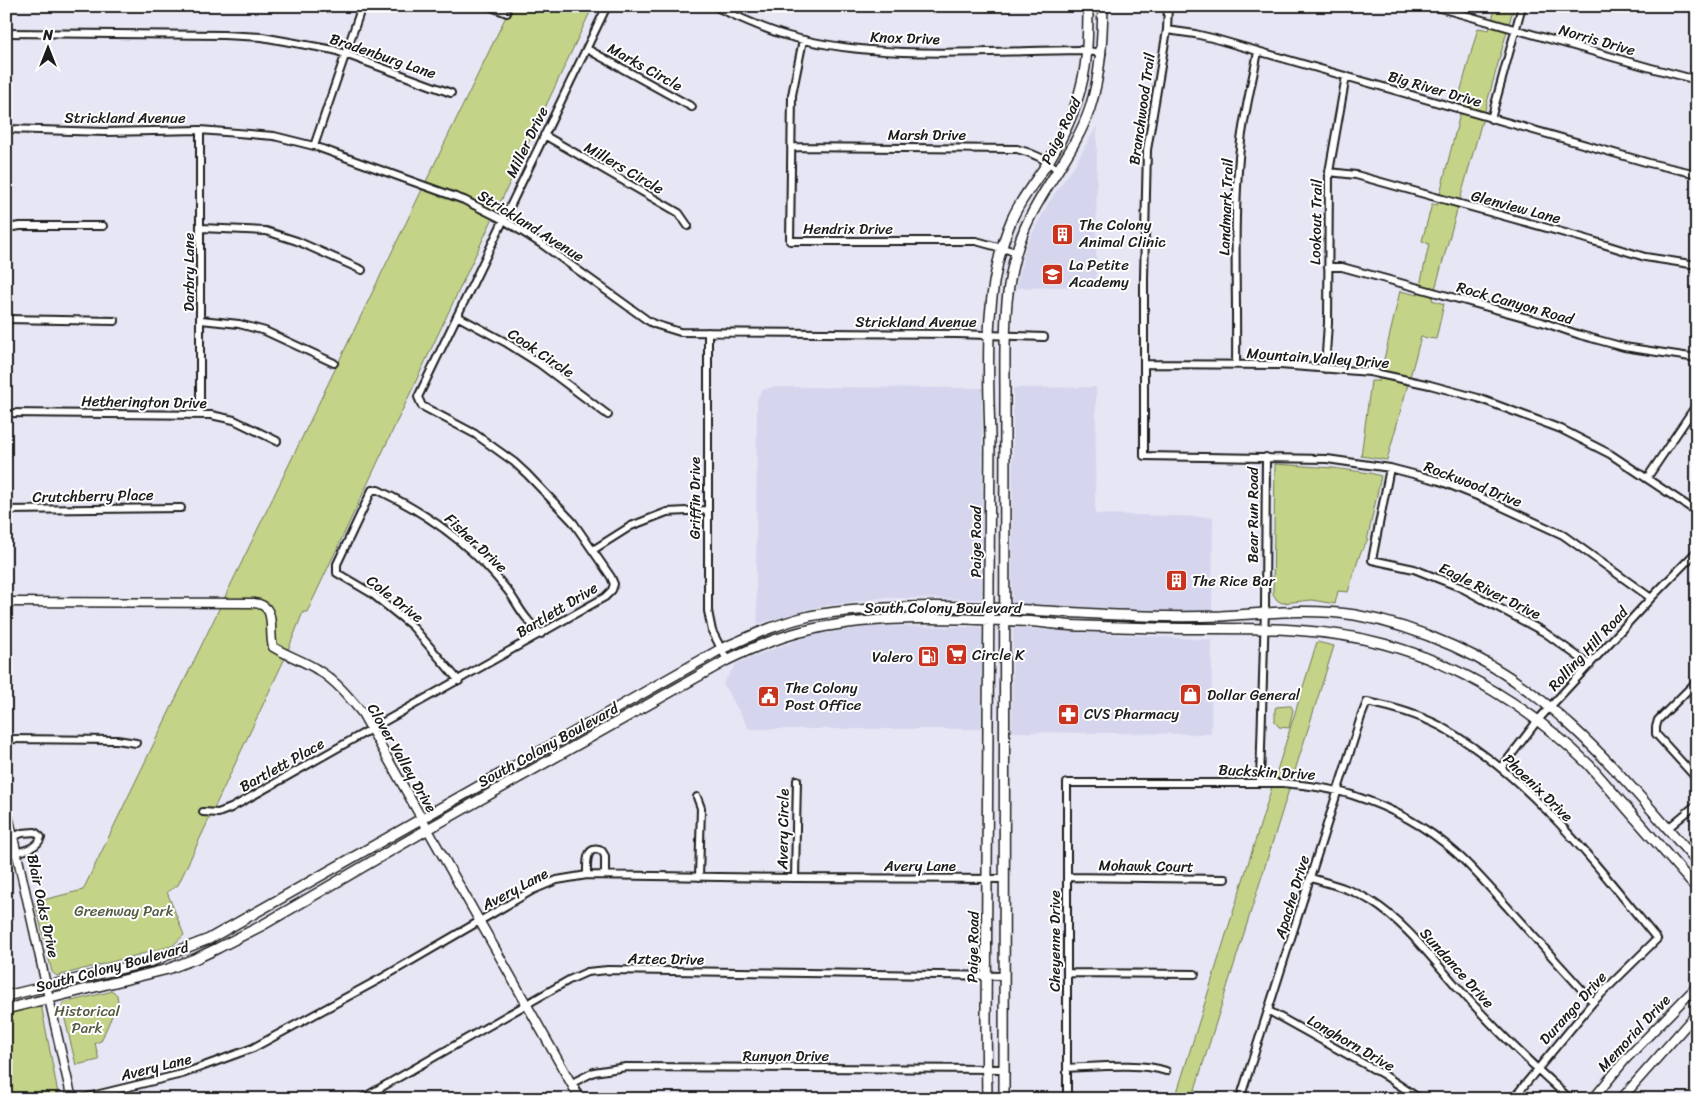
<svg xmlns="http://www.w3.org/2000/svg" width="1703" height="1105" viewBox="0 0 1703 1105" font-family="Sriracha,sans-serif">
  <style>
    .built { fill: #d5d5ee }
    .green { fill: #c3d488; stroke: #707852 }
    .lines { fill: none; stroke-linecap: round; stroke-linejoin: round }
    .minor-casing { stroke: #1c1c1c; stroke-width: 10 }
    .tertiary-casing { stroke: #1c1c1c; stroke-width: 11 }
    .secondary-casing { stroke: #1c1c1c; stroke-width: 12 }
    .minor { stroke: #fff; stroke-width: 6 }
    .tertiary { stroke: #fff; stroke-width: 8 }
    .secondary { stroke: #fff; stroke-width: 9 }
    .labels { text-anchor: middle; stroke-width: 4; stroke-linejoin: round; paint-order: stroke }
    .street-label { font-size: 15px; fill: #1c1c1c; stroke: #fff }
    .poi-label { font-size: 15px; fill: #1c1c1c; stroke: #fff; text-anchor: start }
    .park-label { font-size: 15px; fill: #565c42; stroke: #fff }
  </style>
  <rect width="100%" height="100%" fill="#e6e6f5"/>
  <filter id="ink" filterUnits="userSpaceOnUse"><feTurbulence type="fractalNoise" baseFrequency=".02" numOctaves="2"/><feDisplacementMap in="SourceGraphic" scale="10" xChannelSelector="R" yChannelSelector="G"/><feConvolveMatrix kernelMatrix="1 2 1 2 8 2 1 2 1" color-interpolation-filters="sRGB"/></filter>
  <g filter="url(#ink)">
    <path class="built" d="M1097,126L1096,286L1016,288L1026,245L1049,202L1074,166Z
      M773,387L982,388L983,599L881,598L817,607L758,624L756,588L757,399L762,390Z
      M1096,387L1095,514L1213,517L1212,612L1098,608L1012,603L1013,388Z
      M875,626L982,627L981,729H749L723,683L737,663L811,635Z
      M1013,628L1212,640L1211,734L1012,732Z"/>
    <path class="green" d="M511,6H593L307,612H303L284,660L178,885L167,892L184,935L172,946L57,976L52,972L35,902L83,890Z
      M1496,6H1514L1432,300L1444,304L1436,339L1421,337L1387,460L1361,456L1371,381H1379L1400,291L1418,295L1429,244L1422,241L1432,204L1437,205L1463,102L1458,100L1478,28L1489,30Z
      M1275,464L1333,468L1370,473L1381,476L1367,541L1360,554L1348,592L1338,591L1335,604L1312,600L1282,603L1277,600L1273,594Z
      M1317,642L1334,646L1192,1099H1175Z
      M1288,706H1291L1293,710L1289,728L1279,727L1275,722V709L1276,707Z
      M113,991L117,995L118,1002L101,1041L95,1043L99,1060L76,1065L62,1007L63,1003Z
      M41,1004L59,1099H6V1013Z"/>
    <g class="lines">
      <defs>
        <path id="minor" d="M489,6L507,13
          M714,6C738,17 763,29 788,36C877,61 987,51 1079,50L1102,53
          M1168,6L1167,30L1147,150L1144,278V456L1327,459L1390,468L1440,481L1487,500L1563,535L1651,598
          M1433,6L1651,68L1697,80
          M1167,30L1195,34L1212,38L1649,163L1697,174
          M6,33L223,35L262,37L334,50L451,93
          M803,40L792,95L790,241H976L1016,252
          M587,49L692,107
          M1491,119L1522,6
          M6,129L105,132L200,130L274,136L314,146L464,200L504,220L543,245L647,320L654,324L680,332L957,334L1044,337
          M544,135L679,213L688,226
          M314,146L362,6
          M791,147L1017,149C1033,153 1046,159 1058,170
          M1329,172L1356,175L1583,238L1645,257L1697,265
          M6,228L20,226H103
          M201,228L266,231L297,241L362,270
          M1328,267H1342L1426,290L1542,322L1580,335L1624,347L1697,358
          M457,316L505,342L540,364L608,415
          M6,319L115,321
          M201,320L239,324L265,331L334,363
          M708,332V611L712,631L727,660
          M1145,364L1280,365L1370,372L1430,385L1478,398L1561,429L1610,454L1697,512
          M1236,365C1237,296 1233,226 1239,158C1242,122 1251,87 1258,52
          M1325,369L1328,323L1329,172L1346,76
          M6,413L211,415L234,420L277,441
          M200,414V130
          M1390,468L1372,560L1414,569L1462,588L1544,632L1590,665
          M1647,478L1697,404
          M6,510L181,508
          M593,550L631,526L667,512L707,510
          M459,681L412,626L371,593L337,573V564L372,490H378C429,514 474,547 508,591C515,600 520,611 528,620C532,625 537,629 541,634
          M1697,681L1658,720L1656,727V734L1697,779
          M6,739L117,740L136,743
          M1502,767L1538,720L1651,598L1697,551
          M1260,782L1265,608L1266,457
          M697,797L701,808L699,877
          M203,812L218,813L231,808L605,597L612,590L614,584L611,577L573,522L527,474L514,462L475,434L422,406L418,397L607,6
          M1667,829L1697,804
          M6,855C17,852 38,850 41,837L35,832L22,833L13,837
          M587,875C587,864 585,844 602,851L605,856V875
          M1067,877L1225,879
          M795,878L797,780
          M1311,878C1331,884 1352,889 1371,901C1406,923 1432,959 1459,989C1494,1028 1531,1064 1570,1099
          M1067,973L1195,974
          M1269,1011L1384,1075L1420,1099
          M1067,1068C1095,1067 1140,1062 1166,1071
          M572,1083L594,1072L626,1067L1004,1069
          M79,1099L182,1074L253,1048L380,979L533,890L557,880L587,875L795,878L1004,879
          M361,1099L569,980L587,972L608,970L1004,976
          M1067,1099V783H1282C1306,785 1330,788 1352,795C1389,807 1426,826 1455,852C1474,869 1492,890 1509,909C1537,940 1565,971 1593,1002
          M1240,1099L1361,717L1367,702C1392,707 1417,714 1440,726C1529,776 1593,861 1657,939L1593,1002L1513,1099"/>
        <path id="tertiary" d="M6,602L254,603C278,605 268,630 273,647C288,656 304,661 318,670C336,681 349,697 362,713L580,1099
          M6,807C29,904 49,1002 72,1099
          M1593,1099L1625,1060L1697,986
          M1621,1099L1697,1013"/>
        <path id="secondary" d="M6,996L152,961L209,939L721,649C749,637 776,624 806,617C827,612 849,611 871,609C962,601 1054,614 1145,616C1170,617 1196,617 1221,616C1266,613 1311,608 1355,615C1389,621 1422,632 1453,646C1555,691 1625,780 1697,862
          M6,1009L168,969L197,958L218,948L261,926L428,829L727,660C754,647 783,635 813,629C879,615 949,618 1017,621C1039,621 1062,626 1085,626C1107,627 1130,627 1153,628C1231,630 1308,623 1384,644C1462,665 1532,709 1589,765L1697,889
          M987,1099L986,1019L990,437C988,365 983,286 1012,219C1021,198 1036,181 1048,162C1066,133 1080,100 1085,67C1088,47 1088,26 1088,6
          M1004,1099L1005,393C1005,336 1002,281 1025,228C1043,186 1076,151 1090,108C1101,74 1102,41 1103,6"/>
      </defs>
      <use href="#minor" class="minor-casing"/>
      <use href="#tertiary" class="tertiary-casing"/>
      <use href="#secondary" class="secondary-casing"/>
      <use href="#minor" class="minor"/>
      <use href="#tertiary" class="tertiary"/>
      <use href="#secondary" class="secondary"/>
    </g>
  </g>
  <defs>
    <symbol id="building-square" viewBox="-11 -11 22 22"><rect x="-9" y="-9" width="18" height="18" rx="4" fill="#c8321e" stroke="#fff"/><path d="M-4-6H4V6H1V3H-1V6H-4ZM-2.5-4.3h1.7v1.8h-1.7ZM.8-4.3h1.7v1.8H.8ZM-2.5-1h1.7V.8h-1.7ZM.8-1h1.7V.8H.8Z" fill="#fff"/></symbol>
    <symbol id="school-square" viewBox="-11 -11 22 22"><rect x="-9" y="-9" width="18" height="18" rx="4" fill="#c8321e" stroke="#fff"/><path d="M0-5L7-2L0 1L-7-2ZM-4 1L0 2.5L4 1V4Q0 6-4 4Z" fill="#fff"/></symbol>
    <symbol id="supermarket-square" viewBox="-11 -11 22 22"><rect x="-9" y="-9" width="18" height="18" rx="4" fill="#c8321e" stroke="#fff"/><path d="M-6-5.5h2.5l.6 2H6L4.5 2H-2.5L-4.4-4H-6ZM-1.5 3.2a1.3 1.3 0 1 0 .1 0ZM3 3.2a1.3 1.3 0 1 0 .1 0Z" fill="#fff"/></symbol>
    <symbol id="fuel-square" viewBox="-11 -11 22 22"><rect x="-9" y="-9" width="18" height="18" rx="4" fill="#c8321e" stroke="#fff"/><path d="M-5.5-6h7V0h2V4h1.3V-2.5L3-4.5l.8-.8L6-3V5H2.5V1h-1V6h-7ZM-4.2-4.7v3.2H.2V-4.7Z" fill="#fff"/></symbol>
    <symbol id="shop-square" viewBox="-11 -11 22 22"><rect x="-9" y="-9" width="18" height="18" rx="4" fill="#c8321e" stroke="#fff"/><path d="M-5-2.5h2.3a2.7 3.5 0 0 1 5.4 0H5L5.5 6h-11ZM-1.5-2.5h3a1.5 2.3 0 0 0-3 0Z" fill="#fff"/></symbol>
    <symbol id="civic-square" viewBox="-11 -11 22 22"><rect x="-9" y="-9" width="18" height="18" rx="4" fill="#c8321e" stroke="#fff"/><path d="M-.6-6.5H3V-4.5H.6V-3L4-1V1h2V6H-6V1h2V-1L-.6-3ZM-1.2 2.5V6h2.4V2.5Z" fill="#fff"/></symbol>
    <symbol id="pharmacy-square" viewBox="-11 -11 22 22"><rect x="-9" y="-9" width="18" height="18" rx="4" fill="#c8321e" stroke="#fff"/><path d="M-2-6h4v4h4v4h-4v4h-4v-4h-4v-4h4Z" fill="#fff"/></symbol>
  </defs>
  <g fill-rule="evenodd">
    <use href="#building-square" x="1050" y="222" width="25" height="25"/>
    <use href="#school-square" x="1040" y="262" width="25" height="25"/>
    <use href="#building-square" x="1164" y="568" width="25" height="25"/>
    <use href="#supermarket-square" x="944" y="642" width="25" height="25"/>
    <use href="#fuel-square" x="916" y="644" width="25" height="25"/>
    <use href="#shop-square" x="1178" y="682" width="25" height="25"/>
    <use href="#civic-square" x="756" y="684" width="25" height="25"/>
    <use href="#pharmacy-square" x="1056" y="702" width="25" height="25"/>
  </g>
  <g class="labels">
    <g class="street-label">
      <text transform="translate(905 38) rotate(2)" y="5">Knox Drive</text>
      <text transform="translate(1597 40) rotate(16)" y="5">Norris Drive</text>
      <text transform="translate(383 56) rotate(19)" y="5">Bradenburg Lane</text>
      <text transform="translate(645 67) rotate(29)" y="5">Marks Circle</text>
      <text transform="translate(1435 89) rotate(16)" y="5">Big River Drive</text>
      <text transform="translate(1142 109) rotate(-82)" y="5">Branchwood Trail</text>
      <text x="125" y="123">Strickland Avenue</text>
      <text transform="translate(1061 131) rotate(-64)" y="5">Paige Road</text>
      <text x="927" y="140">Marsh Drive</text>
      <text transform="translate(527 142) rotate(-64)" y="5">Miller Drive</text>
      <text transform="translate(624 168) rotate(30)" y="5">Millers Circle</text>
      <text transform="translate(1226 207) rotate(-88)" y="5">Landmark Trail</text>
      <text transform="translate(1516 207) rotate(15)" y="5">Glenview Lane</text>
      <text transform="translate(1316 222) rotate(-89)" y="5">Lookout Trail</text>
      <text transform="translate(531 226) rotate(32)" y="5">Strickland Avenue</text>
      <text x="848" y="234">Hendrix Drive</text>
      <text transform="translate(189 272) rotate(-90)" y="5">Darbry Lane</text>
      <text transform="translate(1515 303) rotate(16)" y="5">Rock Canyon Road</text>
      <text x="916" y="327">Strickland Avenue</text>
      <text transform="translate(541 353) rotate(34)" y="5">Cook Circle</text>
      <text transform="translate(1318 358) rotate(4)" y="5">Mountain Valley Drive</text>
      <text transform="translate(144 402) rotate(1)" y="5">Hetherington Drive</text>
      <text transform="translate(1473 484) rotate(21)" y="5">Rockwood Drive</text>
      <text transform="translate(93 496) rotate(-1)" y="5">Crutchberry Place</text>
      <text transform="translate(695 498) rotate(-90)" y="5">Griffin Drive</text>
      <text transform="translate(1253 515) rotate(-90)" y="5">Bear Run Road</text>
      <text transform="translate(976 542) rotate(-90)" y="5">Paige Road</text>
      <text transform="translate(476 543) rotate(43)" y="5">Fisher Drive</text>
      <text transform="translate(1490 591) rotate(26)" y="5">Eagle River Drive</text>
      <text transform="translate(395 599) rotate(38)" y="5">Cole Drive</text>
      <text x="943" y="613">South Colony Boulevard</text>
      <text transform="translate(557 610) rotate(-31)" y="5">Bartlett Drive</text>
      <text transform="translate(1588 649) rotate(-47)" y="5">Rolling Hill Road</text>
      <text transform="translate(548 745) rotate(-29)" y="5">South Colony Boulevard</text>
      <text transform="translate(402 758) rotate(60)" y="5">Clover Valley Drive</text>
      <text transform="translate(282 765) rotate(-29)" y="5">Bartlett Place</text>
      <text transform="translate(1267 772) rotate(3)" y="5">Buckskin Drive</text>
      <text transform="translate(1538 788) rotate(44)" y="5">Phoenix Drive</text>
      <text transform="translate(783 829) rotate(-89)" y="5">Avery Circle</text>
      <text x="920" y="871">Avery Lane</text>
      <text transform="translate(1146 866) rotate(1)" y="5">Mohawk Court</text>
      <text transform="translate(515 889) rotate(-28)" y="5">Avery Lane</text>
      <text transform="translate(1292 897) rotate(-73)" y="5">Apache Drive</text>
      <text transform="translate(43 906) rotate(78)" y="5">Blair Oaks Drive</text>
      <text transform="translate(1055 941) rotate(-90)" y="5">Cheyenne Drive</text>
      <text transform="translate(973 947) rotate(-89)" y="5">Paige Road</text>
      <text transform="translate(666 959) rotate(1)" y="5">Aztec Drive</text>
      <text transform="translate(112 967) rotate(-15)" y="5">South Colony Boulevard</text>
      <text transform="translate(1457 968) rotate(48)" y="5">Sundance Drive</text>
      <text transform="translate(1573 1008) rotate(-48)" y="5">Durango Drive</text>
      <text transform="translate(1634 1033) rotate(-47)" y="5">Memorial Drive</text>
      <text transform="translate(1351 1043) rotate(30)" y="5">Longhorn Drive</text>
      <text x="786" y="1061">Runyon Drive</text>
      <text transform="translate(156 1067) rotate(-14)" y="5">Avery Lane</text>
    </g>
    <g class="poi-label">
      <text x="1079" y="230">The Colony<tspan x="1079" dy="17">Animal Clinic</tspan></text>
      <text x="1069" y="270">La Petite<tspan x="1069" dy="17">Academy</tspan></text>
      <text x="1192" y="586">The Rice Bar</text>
      <text x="972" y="660">Circle K</text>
      <text x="913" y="662" text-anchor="end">Valero</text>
      <text x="785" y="693">The Colony<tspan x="785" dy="17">Post Office</tspan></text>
      <text x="1207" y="700">Dollar General</text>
      <text x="1084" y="719">CVS Pharmacy</text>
    </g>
    <g class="park-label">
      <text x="124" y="916">Greenway Park</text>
      <text x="87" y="1016">Historical<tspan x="87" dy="17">Park</tspan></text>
    </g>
  </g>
  <rect width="1703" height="1105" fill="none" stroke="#fff" stroke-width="25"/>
  <rect x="12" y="12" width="1678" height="1080" fill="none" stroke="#1c1c1c" stroke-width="2" filter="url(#ink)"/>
  <g transform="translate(48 48)" stroke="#ffffff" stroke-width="4" paint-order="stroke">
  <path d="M0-4L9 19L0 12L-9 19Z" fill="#1c1c1c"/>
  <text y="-8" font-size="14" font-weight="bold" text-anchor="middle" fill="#1c1c1c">N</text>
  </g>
</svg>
